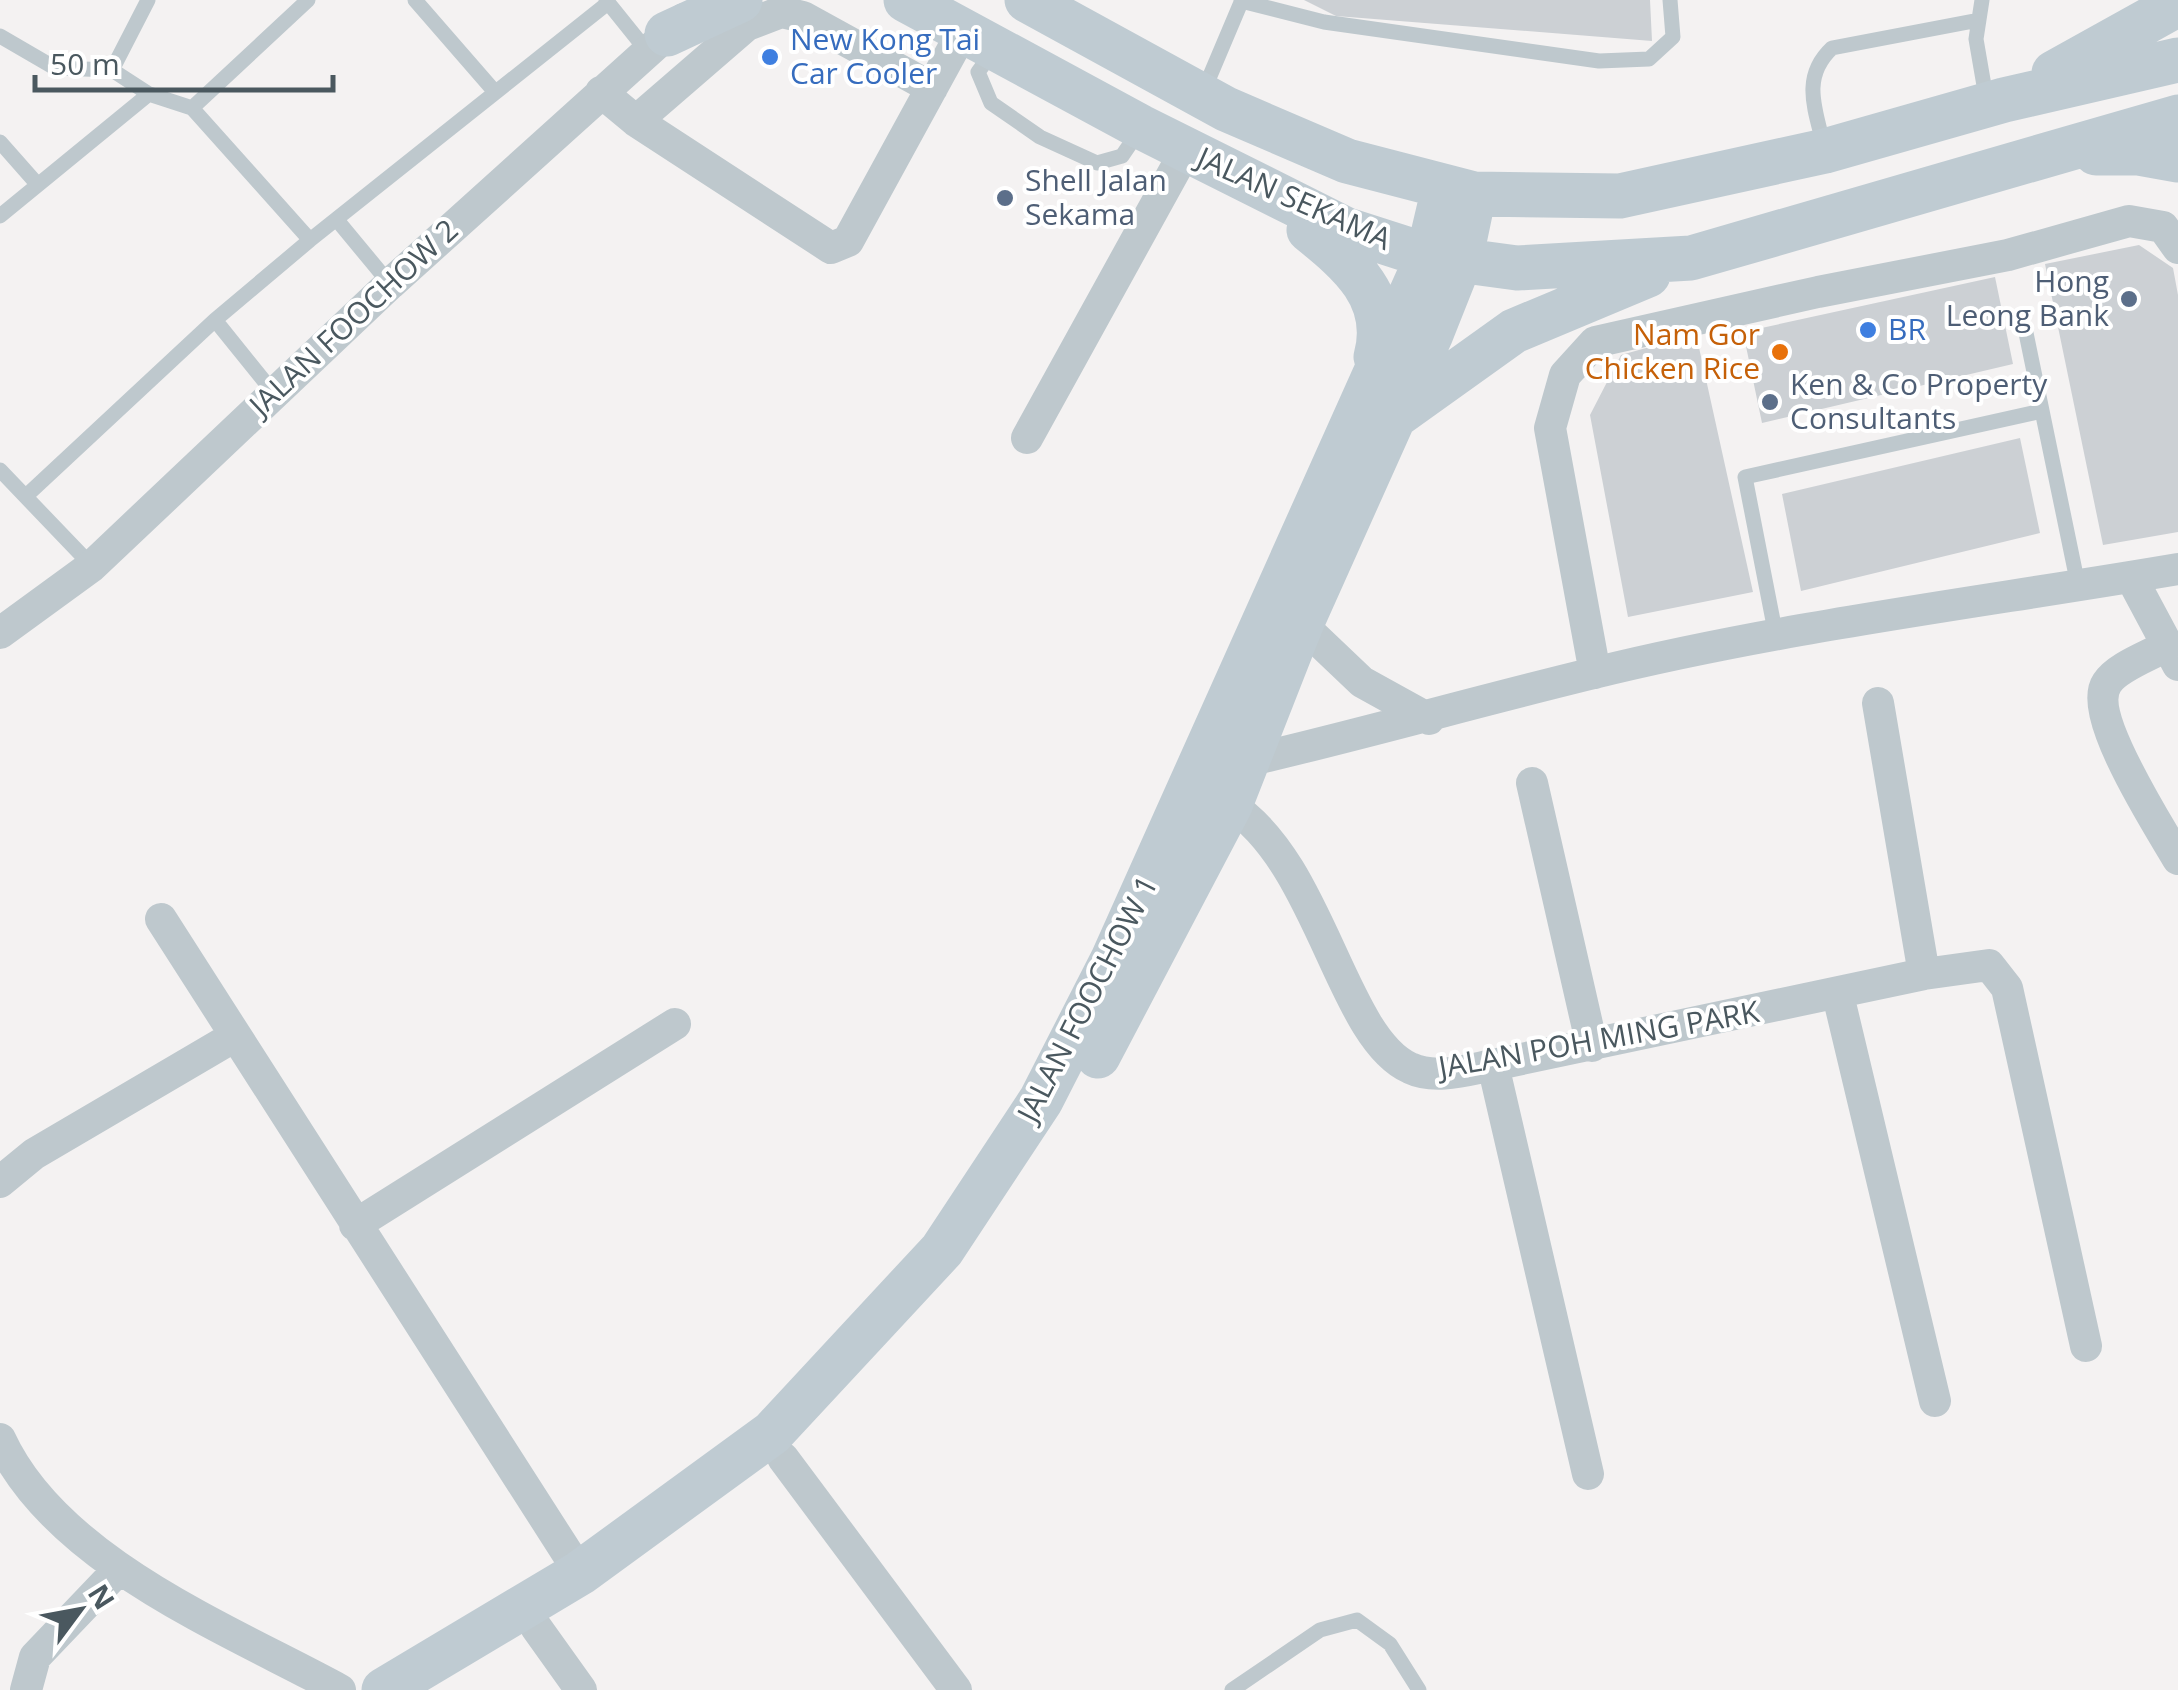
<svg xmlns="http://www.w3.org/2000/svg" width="2178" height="1690" viewBox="0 0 2178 1690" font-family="'Open Sans',sans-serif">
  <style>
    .building { fill: #ccd0d4 }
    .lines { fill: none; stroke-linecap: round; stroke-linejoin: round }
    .lane { stroke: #bec8cd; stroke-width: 15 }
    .street { stroke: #bec8cd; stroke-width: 32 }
    .secondary { stroke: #bfcbd2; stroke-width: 45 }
    .shop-dot { fill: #3f7fe0; stroke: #fff; stroke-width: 4 }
    .service-dot { fill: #5c6f8a; stroke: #fff; stroke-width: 4 }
    .food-dot { fill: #e8710a; stroke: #fff; stroke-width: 4 }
    .labels { text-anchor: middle; stroke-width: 8; stroke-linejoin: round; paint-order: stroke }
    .shop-label { font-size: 30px; fill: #366cbe; stroke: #fff; text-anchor: start }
    .service-label { font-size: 30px; fill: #4e5e75; stroke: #fff; text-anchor: start }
    .street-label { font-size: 30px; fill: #4a585f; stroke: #fff }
    .food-label { font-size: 30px; fill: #c56008; stroke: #fff; text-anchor: end }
  </style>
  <rect width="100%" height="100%" fill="#f4f2f2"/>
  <path class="building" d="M1304,0H1650L1652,41L1336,16Z
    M2139,245L2173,268L2178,295V532L2103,545L2045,264Z
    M1995,277L2013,364L1762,423L1743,332Z
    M1696,334L1753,592L1628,617L1590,415L1621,355Z
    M2020,438L2040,533L1801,591L1782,494Z"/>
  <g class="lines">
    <path class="lane" d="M415,0L495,92
      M606,0L647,51
      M1982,0L1976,39L1987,103
      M1241,1L1324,22L1599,61L1649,59L1673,37L1670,0
      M0,36L55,68L112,70L149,94L192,108L310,240
      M992,53L978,72L991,103L1040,137L1097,163L1122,156L1139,131
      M112,70L148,0
      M1204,90L1242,0
      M192,108L308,0
      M0,142L38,185
      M1824,146C1815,109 1801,77 1832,48L1979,20
      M0,216L149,94
      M337,220L390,284
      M215,320L273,392
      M2026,333L2078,585
      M0,470L92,566
      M26,496L215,320L310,240L608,3
      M1776,636L1745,477L2042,411
      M1232,1690L1320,1630L1357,1620L1390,1644L1419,1690"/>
    <path class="street" d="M601,92L636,121L831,248L848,241L964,29
      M636,121L747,25L781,12L803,17L932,88
      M1027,438L1186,150
      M2131,577L2178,665
      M1301,624L1362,682L1429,719
      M0,633L92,566L390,284L684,19
      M2166,646C2149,656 2117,667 2107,683C2086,714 2160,828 2178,859
      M1595,673L1550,428L1565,375L1595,342L1818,292L2008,255L2129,221L2163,227L2178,248
      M1878,703L1924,974
      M1247,761C1363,734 1478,701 1594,673C1785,626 1984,602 2178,569
      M1532,783L1592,1046
      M1230,805C1321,863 1341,1037 1410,1068C1435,1080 1467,1070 1493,1065L1924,974L1989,965L2007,988L2086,1346
      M161,919L580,1573
      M1838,995L1935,1401
      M1493,1065L1588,1474
      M0,1182L34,1154L235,1036
      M355,1225L675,1024
      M0,1439C56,1561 228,1629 340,1690
      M783,1458L956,1690
      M536,1627L581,1690
      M26,1690L35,1657L119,1569"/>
    <path class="secondary" d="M906,0L1141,127L1347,230L1428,256L1517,268L1691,258L2178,117
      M1027,0L1226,109L1347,161L1474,194L1620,196L1825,151L2004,100L2178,60
      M667,34L740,0
      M2054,73L2178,4
      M2096,153H2139L2178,160
      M1309,230C1350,263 1392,298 1376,357
      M1391,419L1514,331L1648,275
      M1098,1056L1230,805L1301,624L1431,334L1460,261L1474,194
      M384,1690L580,1573L772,1433L942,1250L1041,1100L1113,959L1428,256L1444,188"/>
  </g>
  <g class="shop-dot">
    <circle cx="770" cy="57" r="10"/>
    <circle cx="1868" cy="330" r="10"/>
  </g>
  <g class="service-dot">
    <circle cx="1005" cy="198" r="10"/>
    <circle cx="2129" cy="299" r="10"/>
    <circle cx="1770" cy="402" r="10"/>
  </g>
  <circle class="food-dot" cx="1780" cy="352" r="10"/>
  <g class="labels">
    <g class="shop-label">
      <text x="790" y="50">New Kong Tai<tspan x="790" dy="34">Car Cooler</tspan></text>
      <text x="1888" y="340">BR</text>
    </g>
    <g class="service-label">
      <text x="1025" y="191">Shell Jalan<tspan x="1025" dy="34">Sekama</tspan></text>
      <text x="2109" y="292" text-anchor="end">Hong<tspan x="2109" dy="34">Leong Bank</tspan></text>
      <text x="1790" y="395">Ken &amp; Co Property<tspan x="1790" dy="34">Consultants</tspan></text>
    </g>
    <g class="street-label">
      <text transform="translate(1294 199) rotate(24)" y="10">JALAN SEKAMA</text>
      <text transform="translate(354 318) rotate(-43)" y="10">JALAN FOOCHOW 2</text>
      <text transform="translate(1088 999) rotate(-63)" y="10">JALAN FOOCHOW 1</text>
      <text transform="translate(1599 1040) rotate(-10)" y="10">JALAN POH MING PARK</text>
    </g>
    <g class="food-label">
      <text x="1760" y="345">Nam Gor<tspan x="1760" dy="34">Chicken Rice</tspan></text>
    </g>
  </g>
  <g transform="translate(80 1610) rotate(58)" stroke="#ffffff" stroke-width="8" paint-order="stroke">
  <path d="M0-8L18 38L0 25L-18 38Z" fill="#4a585f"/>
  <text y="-15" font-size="28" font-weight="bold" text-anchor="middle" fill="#4a585f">N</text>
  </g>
  <path d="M35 75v15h298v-15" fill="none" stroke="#4a585f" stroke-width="5"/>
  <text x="50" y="75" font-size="30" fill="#4a585f" stroke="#ffffff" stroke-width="8" paint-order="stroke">50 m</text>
</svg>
